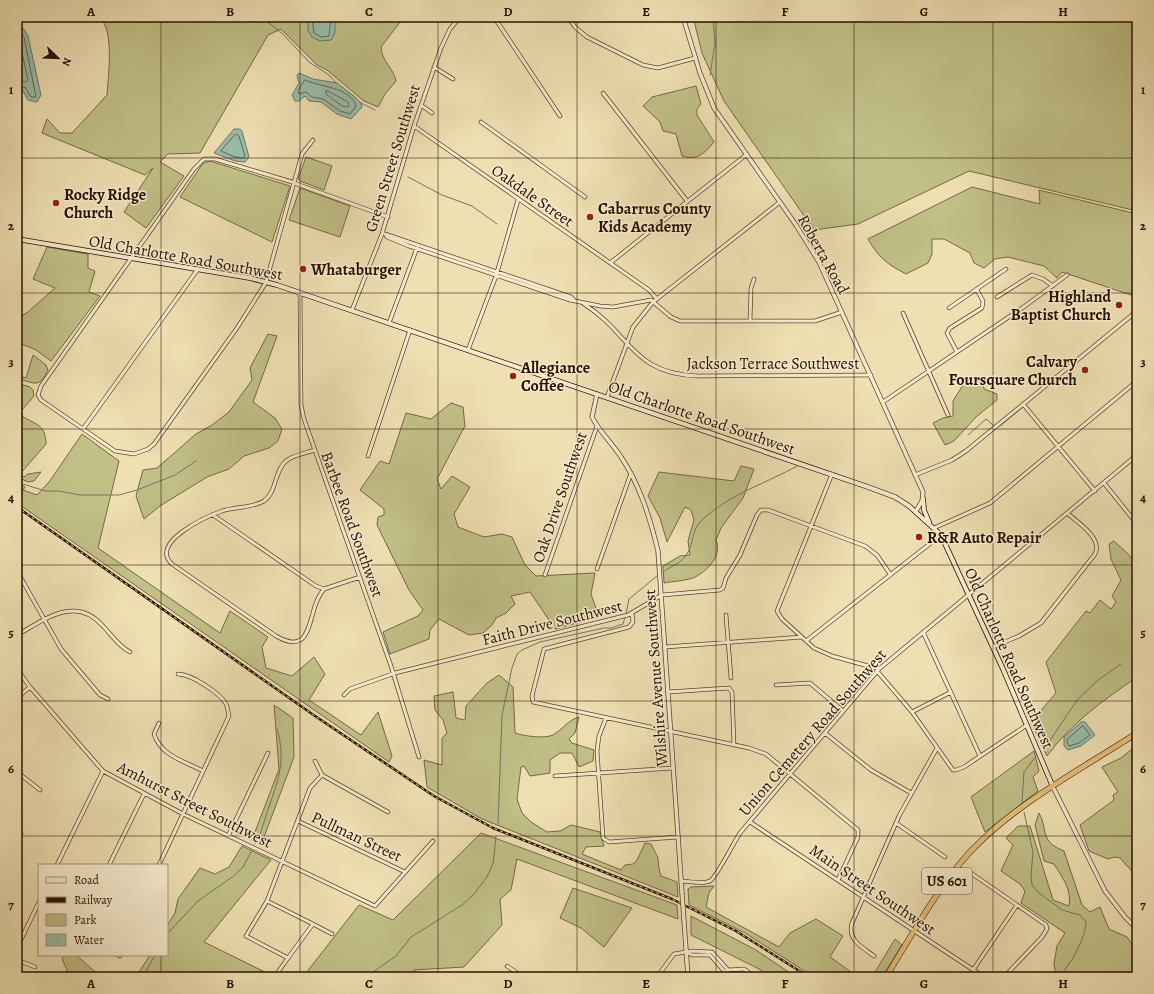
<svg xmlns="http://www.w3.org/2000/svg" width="1154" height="994" viewBox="0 0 1154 994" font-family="Alegreya,serif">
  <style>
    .green { fill: #c1c087; stroke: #746844 }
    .water { fill: #9abda9; stroke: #6c7865 }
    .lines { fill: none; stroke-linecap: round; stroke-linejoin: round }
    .shore { stroke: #616754; stroke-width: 1 }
    .stream { stroke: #6c7865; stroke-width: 1 }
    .minor-casing { stroke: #5a452d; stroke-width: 4.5 }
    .tertiary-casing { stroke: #5a452d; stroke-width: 5 }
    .secondary-casing { stroke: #281100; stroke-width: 5.5 }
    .trunk-casing { stroke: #281100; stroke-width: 6 }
    .minor { stroke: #f5ebce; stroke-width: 3 }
    .tertiary { stroke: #f5ebce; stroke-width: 3.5 }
    .secondary { stroke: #f5ebce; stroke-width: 4 }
    .trunk { stroke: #e8c07a; stroke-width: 5 }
    .rail-casing { stroke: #281100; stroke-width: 2.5 }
    .rail { stroke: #f5ebce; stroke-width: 1; stroke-dasharray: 3; stroke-linecap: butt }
    .tertiary-bridge-casing { stroke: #5a452d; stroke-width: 5; stroke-linecap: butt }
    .tertiary-bridge { stroke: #f5ebce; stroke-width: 3.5 }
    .grid { fill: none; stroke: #281100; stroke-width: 1; stroke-opacity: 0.55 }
    .poi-dot { fill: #8f2418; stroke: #f5ebce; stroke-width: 1.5 }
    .labels { text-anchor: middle; stroke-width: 3; stroke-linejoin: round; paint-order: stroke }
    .shield { fill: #f5ebce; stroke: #66523e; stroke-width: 1 }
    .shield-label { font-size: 15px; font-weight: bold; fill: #281100 }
    .street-label { font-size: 16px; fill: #281100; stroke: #f5ebce }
    .poi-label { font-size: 16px; font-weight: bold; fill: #281100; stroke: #f5ebce; text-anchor: start }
    .neatline { fill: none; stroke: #281100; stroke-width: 1.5 }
    .grid-label { font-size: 13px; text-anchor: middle; font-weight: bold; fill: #281100 }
  </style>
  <rect width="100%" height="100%" fill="#efe0b3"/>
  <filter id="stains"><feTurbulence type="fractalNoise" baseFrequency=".005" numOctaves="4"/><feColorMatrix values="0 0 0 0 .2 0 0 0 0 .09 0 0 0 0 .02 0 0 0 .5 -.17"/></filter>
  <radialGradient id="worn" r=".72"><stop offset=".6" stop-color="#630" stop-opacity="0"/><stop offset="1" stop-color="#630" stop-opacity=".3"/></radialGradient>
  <path class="green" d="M99,17H404L381,47C381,60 394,69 396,81L385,94L378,107L364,101L327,70L317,65L281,29L268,35L200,153L168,154L160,162L184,176L146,228L124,212L153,168L145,175L42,133L47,119L60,133H72L107,95C108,77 115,29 99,17Z
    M693,17H1137V211L969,171L858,224L814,230L724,101L702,53Z
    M696,86L701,104L697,109V115L714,142C705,153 697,161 682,156L676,134L663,131L660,122L643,106L652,97Z
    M306,157L332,166L324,190L300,181L298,179Z
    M210,161L290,186L272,242L180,197L203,163Z
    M972,187L1040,204L1039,190L1137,214V297L1062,272L1057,278L1044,266L1008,257L995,259L984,268L974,263L970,253L944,239H932V254L928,263L906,274C887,264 879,258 868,239Z
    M300,188L350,206L340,237L289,220Z
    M47,247L88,254V268L95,271L89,292L100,296L51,361L36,350L17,342V327L23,315L28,312L55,288L33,279Z
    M268,334L277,336L253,402L275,418L282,429L278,441L269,448L244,456L229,469L207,477L160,506L144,519L136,496L143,470L157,468L196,434L212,425L229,412L252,380L250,368Z
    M33,355L46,365L48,370C38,390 35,382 17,379V375L26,378Z
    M982,377L984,389L997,394V400L976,417L954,441L945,445L933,423L943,418L953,416V401L966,380Z
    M17,383L30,387L33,390L34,396L21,411L23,417C38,425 45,425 46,444L20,474L24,477L28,474L41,472L34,481L28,482L17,477Z
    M451,403L463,407L465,426L437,479L441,489L452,476L470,487L454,514L458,527L484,537L502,534L512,537L525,565L536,576L595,573L591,594L599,617L555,629L530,592L511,596L515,604L506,613L496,618L492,625L483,633L469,635L439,619L430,630L429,639L390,654L383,632L418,616L423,610L409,590L377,525L378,517L384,515V509L360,490L380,461L389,464L406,413L431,419Z
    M82,434L119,461L98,548L220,633L230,611L268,637L262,647L266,668L292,676L314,657L325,674L309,700L361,735L378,712L392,756L389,762L17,503V483L25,487L23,490L37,495L49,482Z
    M741,466L754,469L743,498L721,528L716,540C722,555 709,570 695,577C687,581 674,581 664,583L663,566L680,556L690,555L688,541L694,520L691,510L685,507L667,542L660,518L648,496L659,472L734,481Z
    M1114,541L1129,555L1137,567V677C1105,699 1070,724 1047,756L1031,722L1056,693L1046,662L1086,611L1090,613L1100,600L1111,609L1116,602L1112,596L1121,580L1111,559L1109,544Z
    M499,675L513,687L515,733C524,736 544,739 553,735C563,729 568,720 579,717L575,733L569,739L572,743L594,750L593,761L579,767L572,753H560L550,760V773L530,776L524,766L521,767L517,799L522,813L531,822L547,832L560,831L571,825L600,832L604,846L586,847L582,854L621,870L625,865L633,864L637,860L645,843L651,844L658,858L659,869L661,876L677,882L678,897L482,819L427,787L424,760L442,765V738L447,733L443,720L435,710L434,696L453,692L456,718L465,720L466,706L487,683Z
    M274,705L293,718L294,757L261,845L252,840L279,769Z
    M1137,745V877L1120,858L1115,857L1108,859L1089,851L1080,825L1114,800L1113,795L1118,792L1102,767L1121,758Z
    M1034,751L1039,771L1033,777L1038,791L985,832L971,797Z
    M1039,813C1049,832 1039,841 1064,851L1082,905L1090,912L1100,907L1109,929L1127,937L1132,944L1137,946V977H1056L1054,964L1057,946L1065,933L1021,903L1025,891L1020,884L1001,871L1013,845L1006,838L1018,826H1030L1053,900L1069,906C1072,889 1062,877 1054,864L1044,861L1035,825Z
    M481,833L677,905L678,919L517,859L511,890L500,899L502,925L464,967L414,970V977H303L359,905L393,920Z
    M242,846L271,860L204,942L275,977H136L150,955H167V926L175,913L178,899L200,868L215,874L229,867Z
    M714,886L709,893L706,907L779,947L790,933L816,919L843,936L830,957L851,972L853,977H814L745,933L689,905L688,889L691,887Z
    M573,888L632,908L604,947L581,928L560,918Z
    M691,916L756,950L796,977H765L761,970L691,935Z
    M895,939L902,945L882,977H872Z
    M64,955H76L101,977H70L62,959Z"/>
  <path class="water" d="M308,17H335V32L331,40L320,41L312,37L308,30Z
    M17,25L24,29L28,36L41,95L37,102L28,100L23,91H17Z
    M299,73L313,79L337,83L354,96L361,103L362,107L351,119L337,114L321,102L309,101L305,96L299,101H295L292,95L299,83L297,76Z
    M234,129H240L242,131L249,157L245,162L235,161L214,153Z
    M1081,722H1085L1095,735L1081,746L1068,750L1064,746V737Z"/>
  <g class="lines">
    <path class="shore" d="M312,17L314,33L321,37L329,36L331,17
      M17,30L24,37L36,97H31L25,87H17
      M17,36L19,39L28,80L26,82L17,81
      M305,80C319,87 351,87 356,106L350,114L340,111L323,99L312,97L306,92L299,94L298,91Z
      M328,91L348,102L349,105L348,107L342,106L326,94V91Z
      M236,134L239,136L245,156L243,158L235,157L221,151Z
      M1083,726L1090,735L1079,743L1069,746L1067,742L1068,739Z"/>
    <path class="stream" d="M261,17L283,34L309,62L329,75L336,83
      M710,75L715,43L713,17
      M361,103L375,110
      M408,177L442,195L472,206L497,224
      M1000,426L1023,407
      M968,435L986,419L993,425
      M17,482L45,491H59L80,495H119L137,490L175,475L196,461
      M663,572C671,566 682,563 687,554C695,541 690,531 703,519C730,494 767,483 799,465L815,471
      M626,614L629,599L657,576
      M1044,749L1078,699L1098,680L1121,664
      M1022,802L1024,772L1036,756
      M1024,812L1033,852L1031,875L1032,885L1039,893L1062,910L1080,915L1086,922C1086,937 1070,967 1058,977
      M498,824L502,715L512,668L517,654L522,650L540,642L604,628H611L623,624L625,617
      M255,844C263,830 264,820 269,807C279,778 286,759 277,729
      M167,934L198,901L235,875L243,867L252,850
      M143,977L155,955
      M366,977L396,956L411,937L462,905L474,894L487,877L493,864L496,836"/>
    <defs>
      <path id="minor" d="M494,17L560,116
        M568,17L575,27L587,37L643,65L658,68L695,58
        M434,67L453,79
        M603,93L687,201
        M421,105L432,113
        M481,122L585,197
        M414,126L649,290L657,299
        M313,140L302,154L266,282L265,284L237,328L154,444L148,449L134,454L115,451L41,400L38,395L41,386L194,169L204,159H215L292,182L294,183L388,217
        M385,234L387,237L409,246L570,300L600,306L613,307L651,300L671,317L680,321H815L842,312
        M385,234L571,297L574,300
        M610,263L746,155
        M300,292L301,405L304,419L391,666L419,757
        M997,297L1032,275L1043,279L1053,286
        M584,304C631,334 632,374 698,376L871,375
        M949,308L1006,269
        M352,310L382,234L414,126L441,48L450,29L460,17
        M903,313L948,415
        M750,321L751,288L754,279
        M389,323L417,248
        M468,350L496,276L518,200
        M957,352L947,333L950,328L982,308L983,301L977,290
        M607,397L633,327L653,302L780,202
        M883,402L1025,306L1067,275
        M1023,404L1095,491
        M83,429L198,269
        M315,450C306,453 293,455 286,461C274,471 277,492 264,501C252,508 235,507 222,511C205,517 149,543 172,564L276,636C307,654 308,628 315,606C317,600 320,594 324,589L360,577
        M368,456L410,330
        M832,474L777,611L782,619L814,648L832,656L879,669
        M915,475L952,460L966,451L1137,311
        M1104,483L1137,524
        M213,515L316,586L324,589
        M934,528L990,503L1137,381
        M597,569L631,473
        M17,571L61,649L100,695L108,699
        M545,575L597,426
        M632,614L633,622L629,627L544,649L532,696L533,702L749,748L766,754L858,830V837L838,880
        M726,615L731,678
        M923,632L980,756
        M17,635C44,620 75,595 102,625C111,634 118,646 130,652
        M806,641L941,535
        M665,647L802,637
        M993,647L1019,636L1041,623L1095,554C1103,538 1077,522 1067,513
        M17,669L30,687L103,771L183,814L375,906L433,841
        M877,671L912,712L953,770H956L964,767L1027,725
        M776,685L810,683L843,711
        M668,692L729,688L732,692L734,745
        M344,695L350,689L395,673L628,615L662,595L720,590L723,588L726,578L740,555L757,515L761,510H768L865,546L877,555L890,574
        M17,698L30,687
        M912,712L951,692
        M606,718L599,736L597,751L603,838L609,842L678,837
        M159,723L154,734C161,756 184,761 203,771
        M825,733L871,770L911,793
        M17,772L40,790
        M322,775L388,812
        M555,776L673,768
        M298,821L405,872
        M750,822L984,977
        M896,823L945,857
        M17,832L21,834
        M228,836L268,753
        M57,865L103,771
        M109,865L144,794
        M159,865L229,716C228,712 228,708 226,704C220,693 191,674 178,674
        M968,871L1046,925L1047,929L1042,937L1004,977
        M681,881C690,881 702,885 710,881C716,878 734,842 740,833L879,669L1137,455
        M267,901L313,924L288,958L246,936L267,901L310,788L322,775L315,761
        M1131,923L1137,920
        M313,924L332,934
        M17,948L39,902
        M686,952L692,955H710L725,972
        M118,955L120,956L121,955
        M874,956C862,947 847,940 852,923L899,816L937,748
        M17,960L35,967
        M507,966L523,977
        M973,970L1017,905
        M278,972L288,958
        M657,977L674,954L692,951L712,952L728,970
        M721,977L728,970L744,969L756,977"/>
      <path id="tertiary" d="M683,17L700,73L714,108L796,225L819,262L923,492L922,501L916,511
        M597,394L592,417C599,431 612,443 621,457C640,485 650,518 658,551L682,893
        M1053,787L1105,891L1125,917L1137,929
        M684,921L688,977"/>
      <path id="secondary" d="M17,239L250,278L277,285L868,487L895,497L909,506L941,535L1003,669L1053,787
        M923,498L924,510L929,522"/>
      <path id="trunk" d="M886,977C912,935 936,890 969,853C1016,803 1080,770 1137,733"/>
    </defs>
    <use href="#minor" class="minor-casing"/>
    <use href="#tertiary" class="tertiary-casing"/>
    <use href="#secondary" class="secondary-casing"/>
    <use href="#trunk" class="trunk-casing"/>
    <use href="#minor" class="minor"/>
    <use href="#tertiary" class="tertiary"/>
    <use href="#secondary" class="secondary"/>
    <use href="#trunk" class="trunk"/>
    <defs>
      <path id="rail" d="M17,507L315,716L434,796L493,828L672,899L736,931L809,977"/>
    </defs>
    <use href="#rail" class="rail-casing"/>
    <use href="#rail" class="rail"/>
    <defs>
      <path id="tertiary-bridge" d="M682,893L684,921"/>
    </defs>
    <use href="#tertiary-bridge" class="tertiary-bridge-casing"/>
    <use href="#tertiary-bridge" class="tertiary-bridge"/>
  </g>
  <path class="grid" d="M161,17V865M300,17V977M438,17V977M577,17V977M716,17V977M854,17V977M993,17V977M17,158H1137M17,293H1137M17,429H1137M17,565H1137M17,701H1137M17,836H1137M161,955V977"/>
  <g class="poi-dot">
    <circle cx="56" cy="203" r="4"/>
    <circle cx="590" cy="217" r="4"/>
    <circle cx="303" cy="269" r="4"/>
    <circle cx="1119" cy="305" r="4"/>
    <circle cx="1085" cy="370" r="4"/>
    <circle cx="513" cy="376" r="4"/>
    <circle cx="919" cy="537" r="4"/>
  </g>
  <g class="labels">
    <rect class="shield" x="922" y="868" width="50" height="26" rx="3"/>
    <g class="shield-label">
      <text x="947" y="886">US 601</text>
    </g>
    <g class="street-label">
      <text transform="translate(392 158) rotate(-73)" y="6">Green Street Southwest</text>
      <text transform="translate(533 195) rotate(35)" y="6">Oakdale Street</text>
      <text transform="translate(824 254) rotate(61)" y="6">Roberta Road</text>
      <text transform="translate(186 257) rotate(10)" y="6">Old Charlotte Road Southwest</text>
      <text x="773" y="369">Jackson Terrace Southwest</text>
      <text transform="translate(702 417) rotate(19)" y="6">Old Charlotte Road Southwest</text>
      <text transform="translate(559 497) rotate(-71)" y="6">Oak Drive Southwest</text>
      <text transform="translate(353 524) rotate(70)" y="6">Barbee Road Southwest</text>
      <text transform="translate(552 622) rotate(-14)" y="6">Faith Drive Southwest</text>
      <text transform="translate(1010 658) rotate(66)" y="6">Old Charlotte Road Southwest</text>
      <text transform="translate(655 678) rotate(-94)" y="6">Wilshire Avenue Southwest</text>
      <text transform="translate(812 732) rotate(-49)" y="6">Union Cemetery Road Southwest</text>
      <text transform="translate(195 804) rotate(27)" y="6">Amhurst Street Southwest</text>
      <text transform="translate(357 836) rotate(25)" y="6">Pullman Street</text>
      <text transform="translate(873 889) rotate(34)" y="6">Main Street Southwest</text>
    </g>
    <g class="poi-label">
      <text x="64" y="200">Rocky Ridge<tspan x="64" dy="18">Church</tspan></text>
      <text x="598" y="214">Cabarrus County<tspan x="598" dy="18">Kids Academy</tspan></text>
      <text x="311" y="275">Whataburger</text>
      <text x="1111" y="302" text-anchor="end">Highland<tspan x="1111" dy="18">Baptist Church</tspan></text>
      <text x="1077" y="367" text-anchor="end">Calvary<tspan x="1077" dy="18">Foursquare Church</tspan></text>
      <text x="521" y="373">Allegiance<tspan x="521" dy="18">Coffee</tspan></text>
      <text x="927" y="543">R&amp;R Auto Repair</text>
    </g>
  </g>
  <rect width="1154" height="994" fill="none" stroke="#efe0b3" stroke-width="44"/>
  <rect x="38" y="864" width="130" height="92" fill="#f5ebce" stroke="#a3947c"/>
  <rect x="46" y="877" width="20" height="6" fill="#f5ebce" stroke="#a3947c"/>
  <text x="74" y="884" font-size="12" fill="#281100">Road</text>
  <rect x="46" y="897" width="20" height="6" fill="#281100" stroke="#a3947c"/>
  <text x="74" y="904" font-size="12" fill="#281100">Railway</text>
  <rect x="46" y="914" width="20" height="12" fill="#c1c087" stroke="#a3947c"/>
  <text x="74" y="924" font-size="12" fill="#281100">Park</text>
  <rect x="46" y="934" width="20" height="12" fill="#9abda9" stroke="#a3947c"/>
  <text x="74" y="944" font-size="12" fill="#281100">Water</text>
  <g transform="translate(58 58) rotate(113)" stroke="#f5ebce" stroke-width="3" paint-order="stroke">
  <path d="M0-3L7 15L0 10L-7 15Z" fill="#281100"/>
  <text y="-6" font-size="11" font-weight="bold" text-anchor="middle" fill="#281100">N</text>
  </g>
  <rect x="22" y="22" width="1110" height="950" class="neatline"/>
  <g class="grid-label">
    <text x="91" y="16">A</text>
    <text x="230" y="16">B</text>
    <text x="369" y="16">C</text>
    <text x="508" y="16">D</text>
    <text x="646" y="16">E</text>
    <text x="785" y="16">F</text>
    <text x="924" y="16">G</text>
    <text x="1063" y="16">H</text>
    <text x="11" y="94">1</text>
    <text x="1143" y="94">1</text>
    <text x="11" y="230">2</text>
    <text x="1143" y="230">2</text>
    <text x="11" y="366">3</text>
    <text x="1143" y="366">3</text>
    <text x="11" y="502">4</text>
    <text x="1143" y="502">4</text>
    <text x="11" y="637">5</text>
    <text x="1143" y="637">5</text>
    <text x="11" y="773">6</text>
    <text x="1143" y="773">6</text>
    <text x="11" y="909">7</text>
    <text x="1143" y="909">7</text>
    <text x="91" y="988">A</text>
    <text x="230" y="988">B</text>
    <text x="369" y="988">C</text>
    <text x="508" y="988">D</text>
    <text x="646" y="988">E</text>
    <text x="785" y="988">F</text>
    <text x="924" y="988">G</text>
    <text x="1063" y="988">H</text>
  </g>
  <rect width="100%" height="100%" filter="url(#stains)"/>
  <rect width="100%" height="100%" fill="url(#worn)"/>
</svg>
